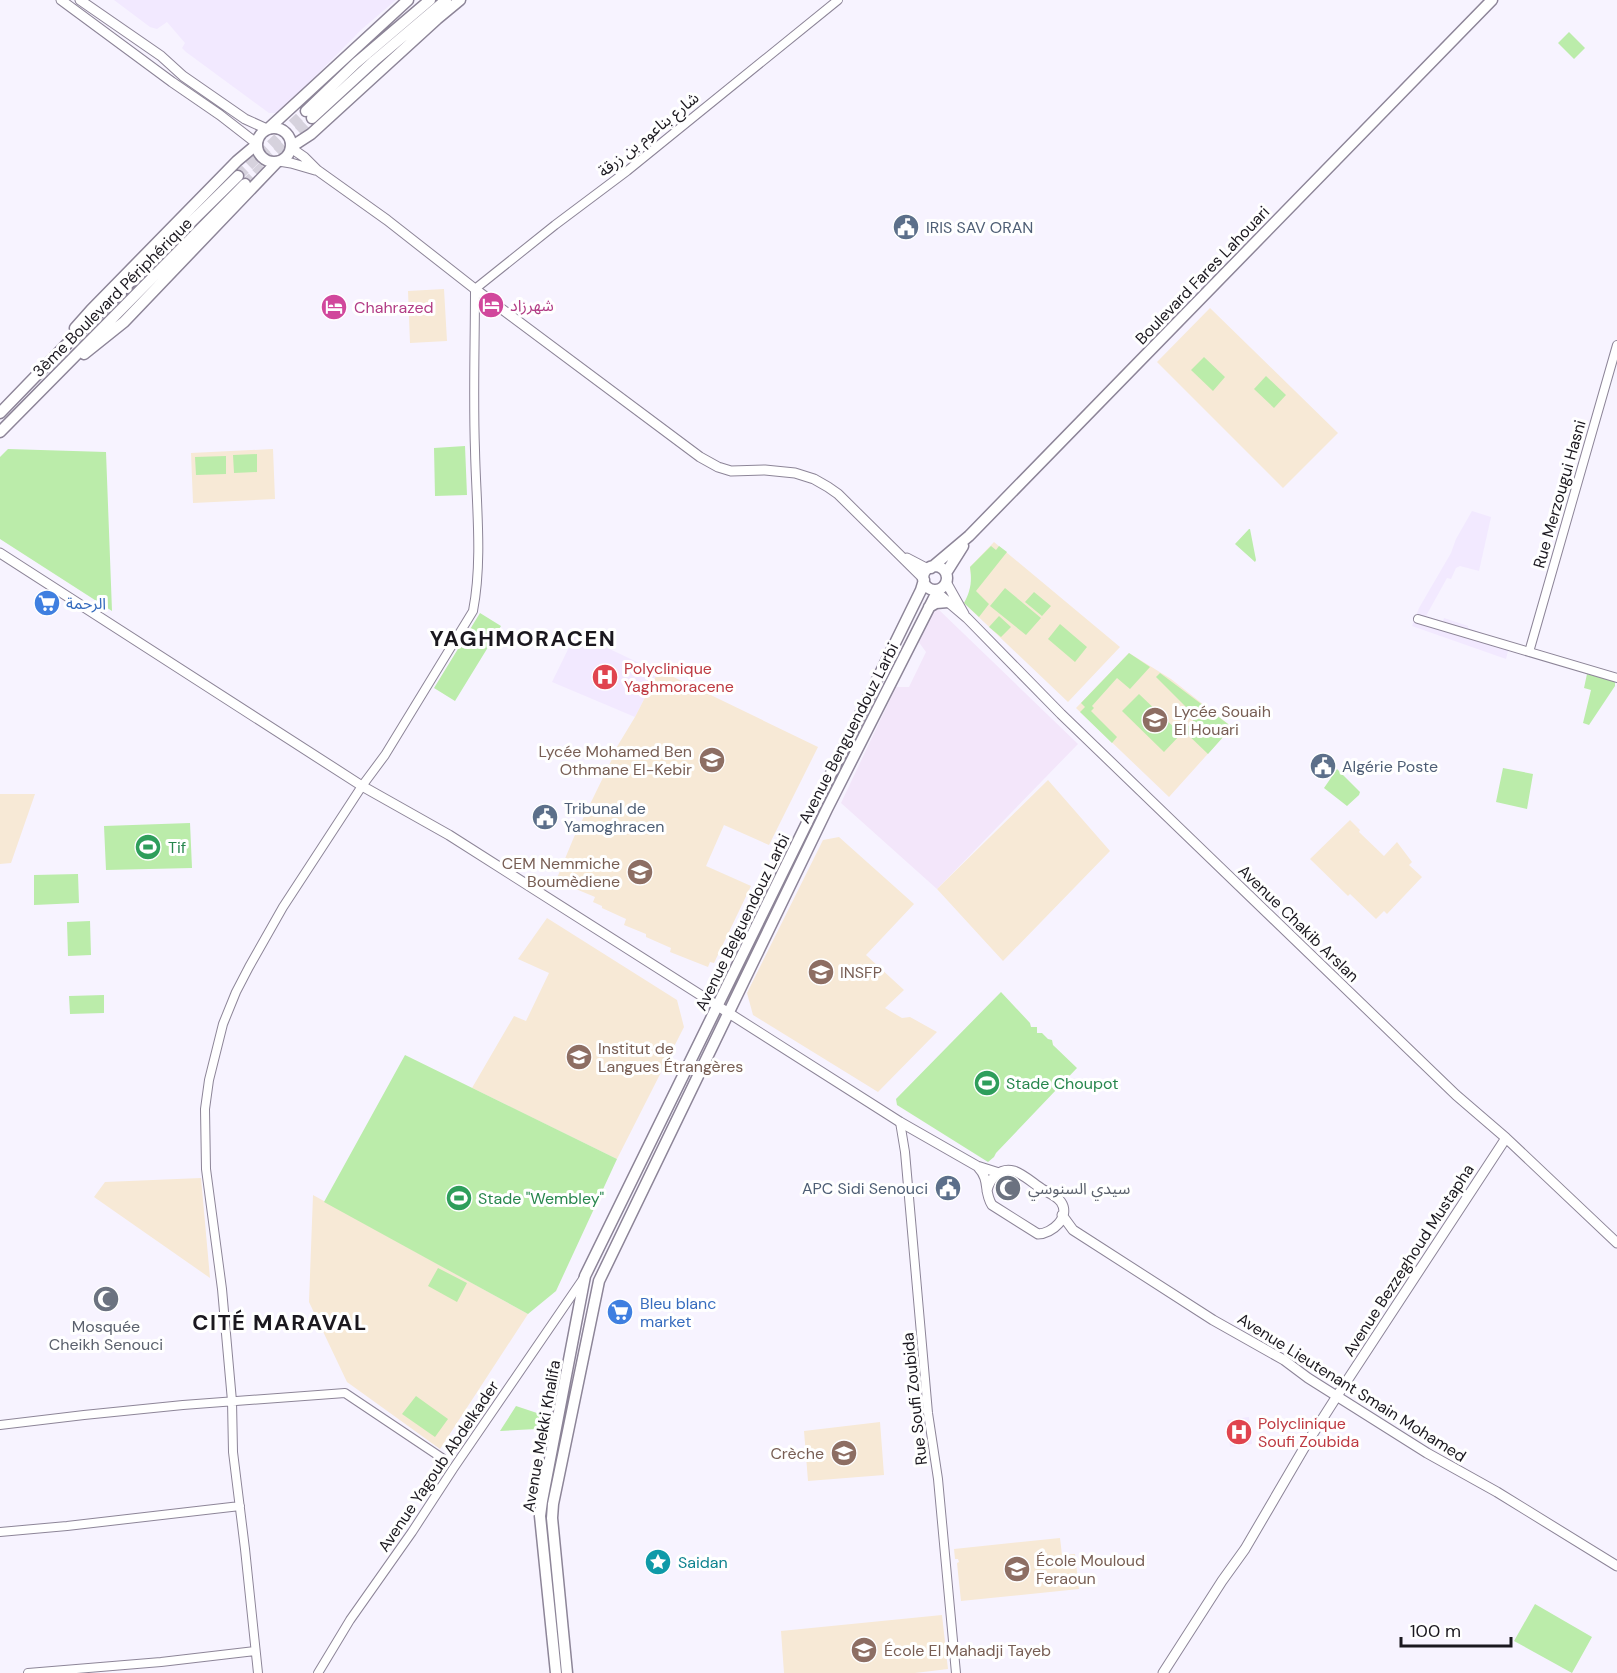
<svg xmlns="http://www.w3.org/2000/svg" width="1617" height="1673" viewBox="0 0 1617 1673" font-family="'DM Sans','Noto Sans Arabic',sans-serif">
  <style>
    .built { fill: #f2e9ff }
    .industrial { fill: #f3e6fa }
    .education { fill: #f7e9d6 }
    .green { fill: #bbecaa }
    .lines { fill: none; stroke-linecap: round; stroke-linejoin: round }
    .trunk-tunnel { stroke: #d6d2dd; stroke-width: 10; stroke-dasharray: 10 5; stroke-linecap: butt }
    .tertiary-casing { stroke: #8d8598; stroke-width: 10 }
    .secondary-casing { stroke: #8d8598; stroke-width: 11 }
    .primary-casing { stroke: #8d8598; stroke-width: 13 }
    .trunk-casing { stroke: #8d8598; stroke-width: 13 }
    .tertiary { stroke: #fff; stroke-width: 8 }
    .secondary { stroke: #fff; stroke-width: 9 }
    .primary { stroke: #fff; stroke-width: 10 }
    .trunk { stroke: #fff; stroke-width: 10 }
    .labels { text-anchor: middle; stroke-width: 6; stroke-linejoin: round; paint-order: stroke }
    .street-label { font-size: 16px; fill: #1b181f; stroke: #fff }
    .service-label { font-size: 16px; fill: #4e5e75; stroke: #fff; text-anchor: start }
    .hotel-label { font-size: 16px; fill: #b23c85; stroke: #fff; text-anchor: start }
    .shop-label { font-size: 16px; fill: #366cbe; stroke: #fff; text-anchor: start }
    .health-label { font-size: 16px; fill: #be3a42; stroke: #fff; text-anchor: start }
    .education-label { font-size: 16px; fill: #785e54; stroke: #fff; text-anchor: start }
    .leisure-label { font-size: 16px; fill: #27864d; stroke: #fff; text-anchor: start }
    .worship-label { font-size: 16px; fill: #5b616d; stroke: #fff; text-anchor: start }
    .culture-label { font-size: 16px; fill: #0d838f; stroke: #fff; text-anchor: start }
    .district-label { font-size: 22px; font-weight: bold; letter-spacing: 1.5px; fill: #1b181f; stroke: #fff }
  </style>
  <rect width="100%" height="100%" fill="#f7f3ff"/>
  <path class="built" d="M114,0H396L362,29L279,113H269L186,52L182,48L185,43L167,22L157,29L150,27Z
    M1472,511L1491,517L1479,571L1460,566L1456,568L1451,579L1447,578L1426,616L1443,621L1444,618L1468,626V628L1510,643L1506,659L1412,626L1419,608L1451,553L1456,539Z
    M576,633L658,672L635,717L552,682Z
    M1249,1417L1252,1444L1230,1447L1227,1420Z"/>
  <path class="industrial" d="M936,607L1078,744L937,889L841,803L896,687H909L926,652L918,641Z"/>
  <path class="education" d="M444,289L447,341L410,343L408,291Z
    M1210,308L1338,433L1283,488L1157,362Z
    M273,449L275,499L193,503L191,453Z
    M994,542L1120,647L1068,702L964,603L968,596L972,582L970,567Z
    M1129,653L1171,679L1232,727L1169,797L1076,708Z
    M659,670L818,747L769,845L724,825L706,866L751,886L714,963L710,962L708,967L670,952L671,948L646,937V934L624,925L626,919L602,908V906L593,902L595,897L571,887V885L557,878L574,837L616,751L615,750L635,717Z
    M1048,780L1110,851L1003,961L937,889Z
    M0,794H35L11,863L0,864Z
    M1350,820L1360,830L1359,832L1384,856L1397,842L1412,862L1409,865L1422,877L1387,914L1384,911L1376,919L1350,894L1348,896L1310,859Z
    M839,837L914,904L866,955L904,990L885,1008L902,1018L910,1017L937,1032L878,1092L753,1015L747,993L823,840Z
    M547,918L677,1000L684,1027L617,1159L472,1088L514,1016L526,1021L549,973L518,959Z
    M201,1178L210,1278L94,1197L105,1182Z
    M313,1195L528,1314L440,1449L347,1382L309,1302Z
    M880,1422L884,1475L808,1481L804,1431Z
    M1060,1538L1062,1555L1075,1554L1079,1589L961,1601L957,1563L959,1562L958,1559H955L954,1549Z
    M942,1615L948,1669L915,1673H784L781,1631Z"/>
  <path class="green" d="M1569,32L1585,48L1574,59L1558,43Z
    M1204,357L1225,377L1213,391L1191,370Z
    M1266,376L1286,395L1274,408L1254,389Z
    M465,446L467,495L435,496L434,448Z
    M8,449L106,452L112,611L0,539V457Z
    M257,454V472L234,473L233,455Z
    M226,456V474L196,475L195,457Z
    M1249,529H1250L1256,560L1255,562L1235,544Z
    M991,546L996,550L999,546L1007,552L976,591L989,604L979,617L964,603C971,590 972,581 970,567Z
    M1005,588L1041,618L1026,635L990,606Z
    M1034,592L1051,606L1042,616L1025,602Z
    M480,613L501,626L455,701L434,688Z
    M999,616L1011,627L1001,637L989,627Z
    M1060,624L1087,647L1075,662L1048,639Z
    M1129,653L1150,667L1130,689L1117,678L1092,706L1094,708L1091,711L1117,737L1112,743L1080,712L1085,707L1081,703Z
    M1160,673L1232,727L1208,754L1184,731L1196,717L1156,677Z
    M1587,674L1615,681V686L1589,725L1583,723L1591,690L1584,688Z
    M1139,694L1181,734L1164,752L1122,711Z
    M1503,768L1533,774L1527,809L1496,802Z
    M1337,769L1360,792L1359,795L1347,806L1324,788Z
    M190,823L192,868L106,870L104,826Z
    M78,874L79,903L34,905V875Z
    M90,921L91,955L68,956L67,922Z
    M1001,992L1030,1023L1031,1027H1037V1033H1042L1048,1039L1052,1040L1053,1045L1077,1068L996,1153L994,1157L988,1162L897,1105L896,1099Z
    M104,995V1013L70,1014L69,996Z
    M405,1055L617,1159L556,1291L528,1314L324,1202Z
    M438,1268L467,1283L457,1302L428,1286Z
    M416,1396L448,1419L435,1437L402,1414Z
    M516,1406L540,1414L536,1429L500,1431Z
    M1535,1604L1592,1637L1572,1673L1514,1641Z"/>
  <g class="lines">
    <path class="trunk-tunnel" d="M238,176L306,111
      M245,184L312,118"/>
    <defs>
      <path id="tertiary" d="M1418,619L1617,678
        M1529,652L1617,345
        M900,1122L905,1152L928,1413L938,1479L956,1673
        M0,1425L84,1415L183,1405L345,1393L442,1458
        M0,1532L67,1526L240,1506
        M28,1673L161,1662L255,1651
        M258,1673L245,1549L233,1452L232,1401L222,1289L206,1169L205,1109L209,1080L223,1024L236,992L249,967L283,907L362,786L385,755L473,611C483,560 476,502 475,450C473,396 475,343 475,289L555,225L627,171L838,0
        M318,1673L350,1620L412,1532L453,1469L583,1279"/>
      <path id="secondary" d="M61,0L172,82L220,115L256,143
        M80,0L161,56L183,76L245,119L267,129
        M291,148L304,157L317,170L387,220L475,289L700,457L718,467L731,471L765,470L795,473L814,479L828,487L838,494L924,579
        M279,161L291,163L315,170
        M0,553L362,786L449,835L900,1122L977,1166L999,1173
        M907,558L928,569
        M946,582L964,614
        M934,590L967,618L1061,714L1456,1095L1506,1138L1617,1243
        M978,1167C991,1181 983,1191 992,1205L1038,1234C1052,1234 1071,1217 1061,1202C1057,1196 1047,1192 1042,1189C1033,1183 1023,1174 1014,1171C1000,1167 989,1179 987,1191
        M1062,1215L1073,1230L1213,1320L1284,1360L1308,1378L1427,1453L1497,1492L1617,1566
        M1163,1673L1222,1581L1245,1549L1307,1443L1337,1396L1506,1138"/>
      <path id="primary" d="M923 578a12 12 0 1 1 24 0a12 12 0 1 1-24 0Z
        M931,568L969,536L1492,0
        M946,573L963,546
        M929,607L936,603L948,602
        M556,1673L540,1516L542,1501L585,1276L921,590L924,580
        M567,1673L552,1518L553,1504L599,1281L827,809L938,590"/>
      <path id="trunk" d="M306,111L356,63L430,0
        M312,118L374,61L446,0
        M257 145a17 17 0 1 1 34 0a17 17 0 1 1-34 0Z
        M269,128L408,0
        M291,147L311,134L437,19L460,0
        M75,328L91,310L237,161L256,145
        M84,354L124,322L277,162
        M0,413L61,350L238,176
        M0,432L245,184"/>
    </defs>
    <use href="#tertiary" class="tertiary-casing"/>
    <use href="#secondary" class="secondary-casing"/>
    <use href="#primary" class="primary-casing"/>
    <use href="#trunk" class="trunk-casing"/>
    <use href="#tertiary" class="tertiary"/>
    <use href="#secondary" class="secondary"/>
    <use href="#primary" class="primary"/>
    <use href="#trunk" class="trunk"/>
  </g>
  <defs>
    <symbol id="civic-disc" viewBox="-11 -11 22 22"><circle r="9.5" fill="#5c6f8a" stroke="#fff"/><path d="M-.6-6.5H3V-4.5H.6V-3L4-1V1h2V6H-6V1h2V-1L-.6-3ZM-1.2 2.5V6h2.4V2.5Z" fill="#fff"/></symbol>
    <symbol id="hotel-disc" viewBox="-11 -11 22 22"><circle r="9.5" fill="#d1479c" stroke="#fff"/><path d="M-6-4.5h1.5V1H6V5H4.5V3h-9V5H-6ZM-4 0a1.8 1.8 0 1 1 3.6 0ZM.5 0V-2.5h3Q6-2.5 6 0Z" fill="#fff"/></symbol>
    <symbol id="supermarket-disc" viewBox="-11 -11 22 22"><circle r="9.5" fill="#3f7fe0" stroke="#fff"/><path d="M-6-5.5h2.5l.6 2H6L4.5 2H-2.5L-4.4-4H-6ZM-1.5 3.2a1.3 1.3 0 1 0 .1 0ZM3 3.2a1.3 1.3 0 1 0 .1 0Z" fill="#fff"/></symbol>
    <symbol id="hospital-disc" viewBox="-11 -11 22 22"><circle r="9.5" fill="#e0444e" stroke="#fff"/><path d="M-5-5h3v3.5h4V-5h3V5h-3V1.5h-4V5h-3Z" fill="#fff"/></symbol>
    <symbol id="school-disc" viewBox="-11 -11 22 22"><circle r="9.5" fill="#8d6e63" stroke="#fff"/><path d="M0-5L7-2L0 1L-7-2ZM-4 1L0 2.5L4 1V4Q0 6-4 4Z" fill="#fff"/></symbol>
    <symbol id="stadium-disc" viewBox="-11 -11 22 22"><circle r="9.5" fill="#2e9e5b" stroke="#fff"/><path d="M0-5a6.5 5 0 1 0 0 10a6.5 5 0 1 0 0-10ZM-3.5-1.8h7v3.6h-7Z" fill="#fff"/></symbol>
    <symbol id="university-disc" viewBox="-11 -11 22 22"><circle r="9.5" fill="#8d6e63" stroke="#fff"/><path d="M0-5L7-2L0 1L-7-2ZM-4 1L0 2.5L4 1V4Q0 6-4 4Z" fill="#fff"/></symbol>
    <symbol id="mosque-disc" viewBox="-11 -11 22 22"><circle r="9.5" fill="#6b7280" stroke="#fff"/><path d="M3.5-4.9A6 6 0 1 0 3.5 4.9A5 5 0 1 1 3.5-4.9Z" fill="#fff"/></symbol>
    <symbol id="sight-disc" viewBox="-11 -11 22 22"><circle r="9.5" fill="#0f9aa8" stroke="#fff"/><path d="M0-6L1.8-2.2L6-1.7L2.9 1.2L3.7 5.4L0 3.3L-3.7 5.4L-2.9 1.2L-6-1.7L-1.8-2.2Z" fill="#fff"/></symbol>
  </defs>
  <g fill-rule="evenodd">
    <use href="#civic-disc" x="891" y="212" width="30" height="30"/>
    <use href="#hotel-disc" x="476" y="290" width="30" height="30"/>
    <use href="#hotel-disc" x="319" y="292" width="30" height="30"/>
    <use href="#supermarket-disc" x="32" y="588" width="30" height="30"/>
    <use href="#hospital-disc" x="590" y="662" width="30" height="30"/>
    <use href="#school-disc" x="1140" y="705" width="30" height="30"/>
    <use href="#school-disc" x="697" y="745" width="30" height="30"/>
    <use href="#civic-disc" x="1308" y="751" width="30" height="30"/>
    <use href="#civic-disc" x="530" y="802" width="30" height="30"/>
    <use href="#stadium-disc" x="133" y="832" width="30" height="30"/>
    <use href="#school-disc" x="625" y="857" width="30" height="30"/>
    <use href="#university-disc" x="806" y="957" width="30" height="30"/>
    <use href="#university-disc" x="564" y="1042" width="30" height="30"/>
    <use href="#stadium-disc" x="972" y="1068" width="30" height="30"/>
    <use href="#civic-disc" x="933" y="1173" width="30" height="30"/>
    <use href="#mosque-disc" x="993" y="1173" width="30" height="30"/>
    <use href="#stadium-disc" x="444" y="1183" width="30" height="30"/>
    <use href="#mosque-disc" x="91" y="1284" width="30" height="30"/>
    <use href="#supermarket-disc" x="605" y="1297" width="30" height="30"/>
    <use href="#hospital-disc" x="1224" y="1417" width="30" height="30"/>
    <use href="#school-disc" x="829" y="1438" width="30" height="30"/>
    <use href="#sight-disc" x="643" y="1547" width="30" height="30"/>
    <use href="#school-disc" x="1002" y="1554" width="30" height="30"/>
    <use href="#school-disc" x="849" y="1635" width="30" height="30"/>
  </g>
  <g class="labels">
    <g class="street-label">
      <text transform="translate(648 134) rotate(-39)" y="6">شارع بناعوم بن زرقة</text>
      <text transform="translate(1202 275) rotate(-46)" y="6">Boulevard Fares Lahouari</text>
      <text transform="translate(112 297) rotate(-45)" y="6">3ème Boulevard Périphérique</text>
      <text transform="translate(1559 494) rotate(-74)" y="6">Rue Merzougui Hasni</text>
      <text transform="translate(848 733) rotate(-63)" y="6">Avenue Benguendouz Larbi</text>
      <text transform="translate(742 922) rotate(-64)" y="6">Avenue Belguendouz Larbi</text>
      <text transform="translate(1299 923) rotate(44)" y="6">Avenue Chakib Arslan</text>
      <text transform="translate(1408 1260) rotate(-57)" y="6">Avenue Bezzeghoud Mustapha</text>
      <text transform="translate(1352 1387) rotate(32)" y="6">Avenue Lieutenant Smain Mohamed</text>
      <text transform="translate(914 1399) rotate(-96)" y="6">Rue Soufi Zoubida</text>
      <text transform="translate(541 1436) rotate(-80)" y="6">Avenue Mekki Khalifa</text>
      <text transform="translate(438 1466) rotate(-56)" y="6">Avenue Yagoub Abdelkader</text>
    </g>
    <g class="service-label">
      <text x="926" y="233">IRIS SAV ORAN</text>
      <text x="1342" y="772">Algérie Poste</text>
      <text x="564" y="814">Tribunal de<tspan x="564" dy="18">Yamoghracen</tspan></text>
      <text x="928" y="1194" text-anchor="end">APC Sidi Senouci</text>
    </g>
    <g class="hotel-label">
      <text x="510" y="311">شهرزاد</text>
      <text x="354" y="313">Chahrazed</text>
    </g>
    <g class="shop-label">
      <text x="66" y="609">الرحمة</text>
      <text x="640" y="1309">Bleu blanc<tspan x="640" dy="18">market</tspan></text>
    </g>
    <g class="health-label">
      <text x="624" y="674">Polyclinique<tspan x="624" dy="18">Yaghmoracene</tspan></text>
      <text x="1258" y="1429">Polyclinique<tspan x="1258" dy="18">Soufi Zoubida</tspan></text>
    </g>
    <g class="education-label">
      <text x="1174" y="717">Lycée Souaih<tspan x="1174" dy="18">El Houari</tspan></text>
      <text x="692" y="757" text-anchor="end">Lycée Mohamed Ben<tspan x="692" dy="18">Othmane El-Kebir</tspan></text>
      <text x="620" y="869" text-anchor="end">CEM Nemmiche<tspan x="620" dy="18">Boumèdiene</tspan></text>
      <text x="840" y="978">INSFP</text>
      <text x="598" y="1054">Institut de<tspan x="598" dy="18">Langues Étrangères</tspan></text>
      <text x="824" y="1459" text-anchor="end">Crèche</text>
      <text x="1036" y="1566">École Mouloud<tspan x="1036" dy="18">Feraoun</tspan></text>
      <text x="884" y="1656">École El Mahadji Tayeb</text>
    </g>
    <g class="leisure-label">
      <text x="168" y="853">Tif</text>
      <text x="1006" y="1089">Stade Choupot</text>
      <text x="478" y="1204">Stade "Wembley"</text>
    </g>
    <g class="worship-label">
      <text x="1028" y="1194">سيدي السنوسي</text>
      <text x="106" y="1332" text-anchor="middle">Mosquée<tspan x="106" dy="18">Cheikh Senouci</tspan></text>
    </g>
    <g class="culture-label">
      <text x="678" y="1568">Saidan</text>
    </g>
    <g class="district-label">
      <text x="523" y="646">YAGHMORACEN</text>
      <text x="280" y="1330">CITÉ MARAVAL</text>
    </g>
  </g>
  <path d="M1401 1637v9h110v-9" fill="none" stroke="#1b181f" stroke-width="3"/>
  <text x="1410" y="1637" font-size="18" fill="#1b181f" stroke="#ffffff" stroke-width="4.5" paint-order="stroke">100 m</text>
</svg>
